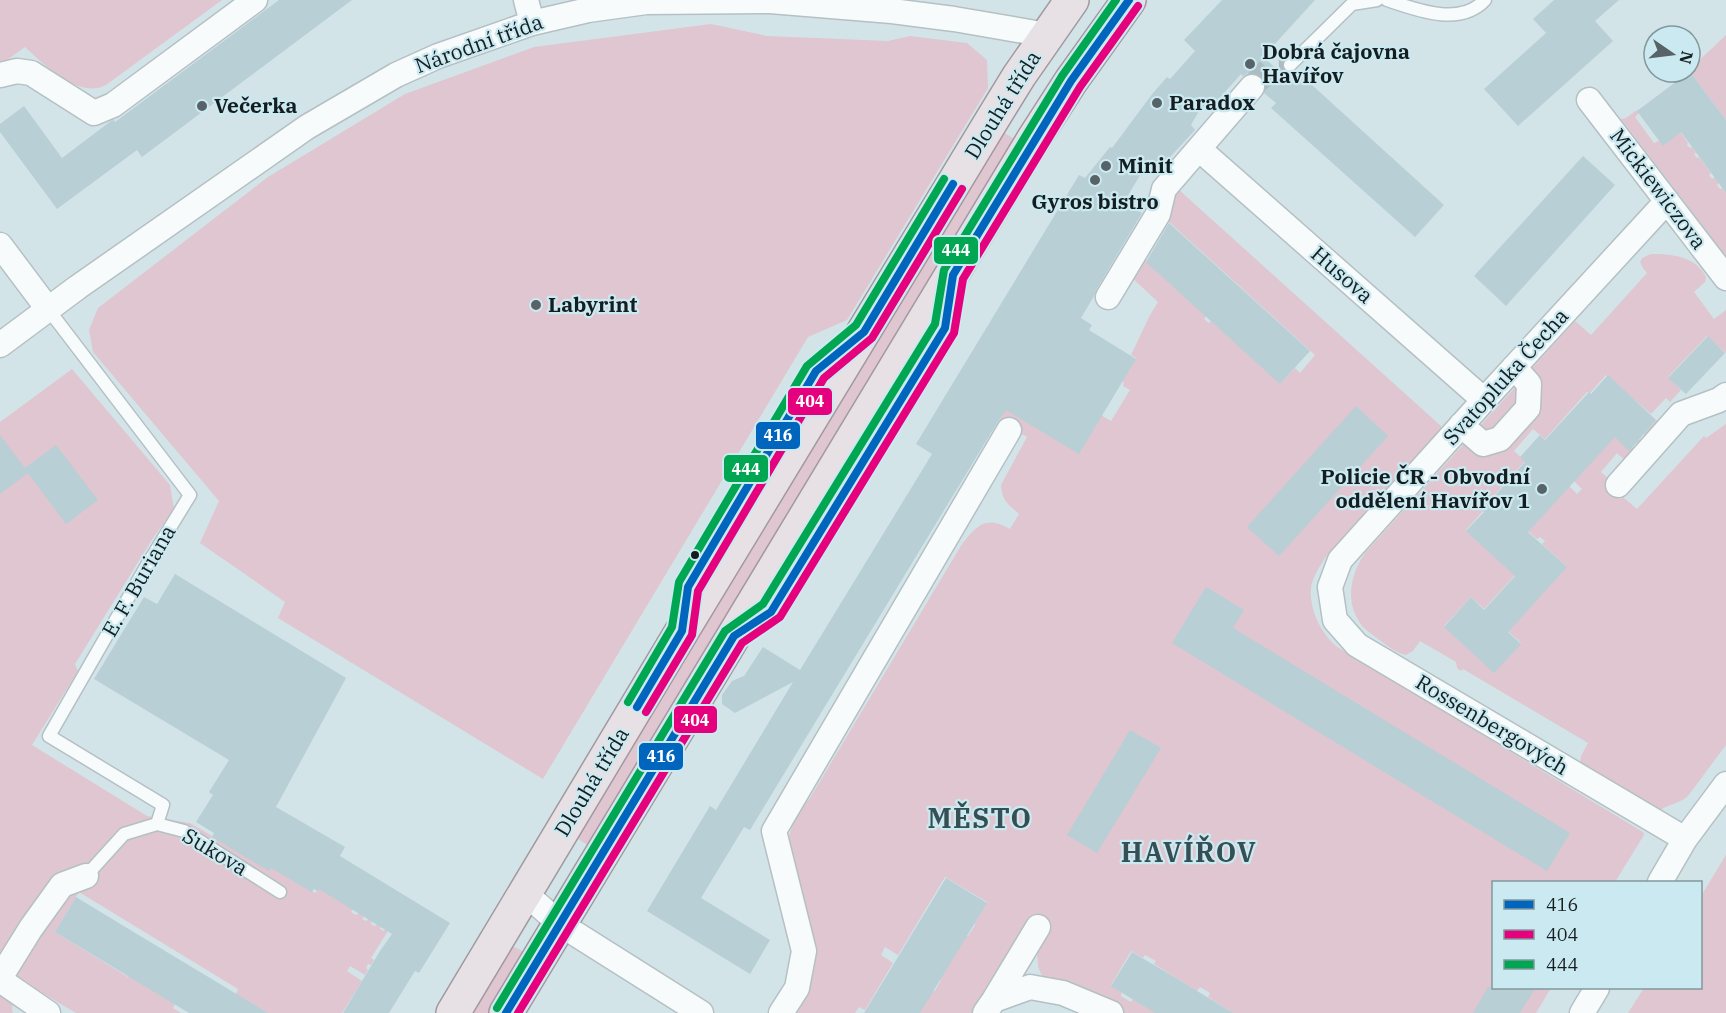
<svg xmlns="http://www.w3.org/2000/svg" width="1726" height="1013" viewBox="0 0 1726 1013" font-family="'IBM Plex Serif',serif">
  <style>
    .green { fill: #dfc6d0 }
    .building { fill: #b7cfd5 }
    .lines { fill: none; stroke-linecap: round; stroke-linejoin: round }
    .minor-tunnel { stroke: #adbcc0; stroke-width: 24; stroke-dasharray: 24 12; stroke-linecap: butt }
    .service-casing { stroke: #b4c0c4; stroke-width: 15 }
    .minor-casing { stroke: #b4c0c4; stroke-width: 27 }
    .primary-casing { stroke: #a199a0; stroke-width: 36 }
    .service { stroke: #f8fbfc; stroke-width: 12 }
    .minor { stroke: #f8fbfc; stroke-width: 24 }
    .primary { stroke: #e7e1e5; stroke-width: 33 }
    .bus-1-casing { stroke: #cbe9f0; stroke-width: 12 }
    .bus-2-casing { stroke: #cbe9f0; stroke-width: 12 }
    .bus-3-casing { stroke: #cbe9f0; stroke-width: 12 }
    .bus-1 { stroke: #0065bd; stroke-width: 8 }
    .bus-2 { stroke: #e5007d; stroke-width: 8 }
    .bus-3 { stroke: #00a651; stroke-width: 8 }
    .poi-dot { fill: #576367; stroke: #cbe9f0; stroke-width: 2 }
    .bus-dot { fill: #141e21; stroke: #cbe9f0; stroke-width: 2 }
    .labels { text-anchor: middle; stroke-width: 4.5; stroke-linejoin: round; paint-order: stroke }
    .street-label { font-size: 21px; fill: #141e21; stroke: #cbe9f0 }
    .poi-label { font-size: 21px; font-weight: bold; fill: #141e21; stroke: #cbe9f0; text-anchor: start }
    .district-label { font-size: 27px; font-weight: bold; letter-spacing: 1.5px; fill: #354f55; stroke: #cbe9f0 }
    .line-badge { stroke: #cbe9f0; stroke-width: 2 }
    .badge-label { font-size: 16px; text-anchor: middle; font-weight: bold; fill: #fff }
  </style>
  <rect width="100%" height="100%" fill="#d3e4e8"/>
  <path class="green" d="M0,0H222L106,85C80,100 43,64 25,47L0,65Z
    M711,24L767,36L888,41L910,36L967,43L987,60L988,88L847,320L808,337L543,779L278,618L285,602L200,543L219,501L93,352L89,330L98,308L268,177L405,94L534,47Z
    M1726,35V120L1690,72V69Z
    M1637,110L1639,113L1635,117L1654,143L1680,131L1688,143L1687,145L1690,148L1692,147L1696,153L1694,154L1697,158L1699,157L1711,173L1709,175L1712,179L1715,177L1719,183L1717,185L1720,189L1722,188L1726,193V256L1621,119L1626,118Z
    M1001,131L1018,141L592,848L575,837Z
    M1178,189L1441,426V429L1325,558C1320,566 1312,578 1311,588C1309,610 1322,636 1339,648L1643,832L1644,835L1615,882H1494V988H1551L1536,1013H1233L1208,997L1210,993L1200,987L1197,991L1154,964L1156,961L1145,955L1143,958L1131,951L1111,985L1122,993L1121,996L1131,1002L1133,999L1156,1013H1099L1044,980L1038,967L1037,951L1030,919L972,1013H919L933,990L935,991L941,980L940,979L966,936H968L975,925L974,924L987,902L945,877L898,955L885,947L881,955L893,963L865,1010L859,1007L855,1013H797L792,1009L799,996L788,843C789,827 800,810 810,798L962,544C977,525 986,515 1010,529L1019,514C1008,504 1002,501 1001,485L1027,437L999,421L1005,410L1101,415L1111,421L1130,390L1123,386L1124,383L1122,381L1136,358L1131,355L1150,315L1158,302L1129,275L1138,253L1207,315L1204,319L1209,323L1212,320L1281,383L1295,368L1300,373L1315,355L1168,221L1158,222Z
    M1651,254C1671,254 1696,256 1706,277L1705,282L1694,292L1714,319L1726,310V353L1707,336L1668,377L1681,390L1670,402L1666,398L1651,414L1606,375L1590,393L1587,392L1545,439L1533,429L1514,451L1525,461L1482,509L1483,511L1466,530L1515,575L1484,609L1471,597L1444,626L1494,672L1521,643L1508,631L1566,566L1542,544L1545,541L1540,537L1537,539L1528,531L1569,486L1577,494L1582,489L1574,481L1614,436L1635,449L1639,445L1636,442L1638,439L1642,442L1646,436L1644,434L1656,420L1664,426L1629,464L1617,453L1601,472L1612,482L1607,488L1620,499L1623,497L1637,509L1704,436L1706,438L1726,424V745L1688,796C1679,804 1668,804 1659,811L1580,765L1581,756L1588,743L1463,669L1461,671L1457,668L1456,662L1420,641L1413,651L1406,655C1396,653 1386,645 1378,639C1373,635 1367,631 1363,627C1344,604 1350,575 1365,553L1575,321L1591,335L1647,273L1643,268L1640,262L1642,258Z
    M72,369L170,485L174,509L153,538L75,664L78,671L32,745L147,816L190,823L269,870L271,867L315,893L319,888L353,909L351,912L356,915L359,913L364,916L362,919L366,921L369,919L372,921L371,924L375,926L377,924L381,926L380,929L384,931L385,929L388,931L371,958L374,960L371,965L368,964L366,968L368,970L365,975L350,966L347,971L362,981L342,1013H268L236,994L238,989L79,892L55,932L128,977L129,976L175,1004L173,1008L181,1013H76L5,971L0,978V422Z
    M1726,855V1013H1628L1644,988H1700L1701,896Z
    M514,947L519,949L524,953L492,1013H470L508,949Z
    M0,995L13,1003L12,1009L13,1013H0Z"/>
  <path class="building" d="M279,0H352L142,157L137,150L57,209L0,132V124L24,106L62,158L111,121L114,120L115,122Z
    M1222,0H1315L1263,57L1293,83L1301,75L1444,205L1415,237L1271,108L1276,103L1264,93L1266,83L1262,77L1254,73H1248L1243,76L1241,74L1216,102L1210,100L1199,111L1191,125L1195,130L1160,168L1154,172H1142L1124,202L1142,213L1096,290L1094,296L1081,318L1092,325L1089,330L1136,359L1079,454L1006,410L997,423L750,830L744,827L701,898L770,940L750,974L647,911L710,806L716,810L793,682L735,713L722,704V695L732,681L744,676L763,647L800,670L932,454L916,444L1079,175L1085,178L1110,147L1112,148L1153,93L1167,77L1170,79L1195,51L1184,40Z
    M1554,0H1619L1595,21L1613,41L1518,126L1484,89L1546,33L1533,19Z
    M1689,72H1690L1726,120V193L1681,132L1663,146L1637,111Z
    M1583,156L1615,185L1506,306L1474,276Z
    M1169,223L1310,351L1280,384L1146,262Z
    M1708,336L1725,353L1686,394L1668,378Z
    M1608,375L1656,420L1629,451L1615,437L1528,532L1567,567L1508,632L1521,644L1494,673L1444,627L1471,597L1484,610L1515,576L1466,531L1484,512L1482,510L1525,462L1520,457L1540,435L1545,440L1589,392L1591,394Z
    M1356,406L1388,436L1279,556L1247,527Z
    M0,435L25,468L56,445L98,500L66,524L28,473L0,494Z
    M175,574L346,678L276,807L345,847L340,856L450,923L419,973L415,971L389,1013H343L380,951L392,934L319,889L318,891L314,889L312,892L271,868L269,871L212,837L214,833L196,822L213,795L209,792L229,760L94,679L144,597L157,604Z
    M1206,587L1244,610L1233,628L1570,833L1547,871L1172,643Z
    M1130,730L1161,748L1097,853L1067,835Z
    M946,878L987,903L920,1013H864Z
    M76,897L122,925L268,1013H189L55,932Z
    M1132,952L1176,978L1233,1013H1155L1111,986Z
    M1488,987H1536L1520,1013H1473Z"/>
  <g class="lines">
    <path class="minor-tunnel" d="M1252,87L1272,66L1290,65"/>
    <defs>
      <path id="service" d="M1387,0C1417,10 1460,27 1485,0
        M1290,65L1352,4L1377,0
        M48,309L190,495L146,567L49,736L163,805L157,824
        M685,606L688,587L816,371L835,355
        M753,624L771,612L945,328L949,298
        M86,876L124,834L157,824L184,831L280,892"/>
      <path id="minor" d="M526,0L532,23
        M0,75L17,71L31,73L94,113L113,105L255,0
        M1589,100L1726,278
        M1199,149L1484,400
        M1667,201L1484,400L1340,560L1330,587L1335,620L1357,645L1685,839
        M0,245L48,309
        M1108,297L1158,214L1164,189L1252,87
        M0,345L78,287L307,127L396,75L438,56L532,23L588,10L646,2L770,1L892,11L954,19L1047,35
        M1461,425L1483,444L1500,439L1528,408L1529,384L1514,367
        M1618,485L1681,414L1719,400L1726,395
        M1660,882L1685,839L1726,784
        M525,893L560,924L701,1013
        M0,978L31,928L62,885L86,876
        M0,980L48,1013
        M994,1000L1038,927
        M781,1013L797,988L804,951L774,831L1009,430
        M985,1013L994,1000L1030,987L1063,993L1111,1013
        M1582,1013L1597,988"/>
      <path id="primary" d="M453,1013L682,631L995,115L1019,76L1072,0
        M506,1013L1033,140L1071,81L1129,0"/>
    </defs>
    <use href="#service" class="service-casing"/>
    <use href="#minor" class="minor-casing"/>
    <use href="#primary" class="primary-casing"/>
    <use href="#service" class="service"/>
    <use href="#minor" class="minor"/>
    <use href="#primary" class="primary"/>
    <defs>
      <path id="bus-1" d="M637,707L682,631L688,587L816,371L864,332L953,184
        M506,1013L734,636L771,612L945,328L953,275L1071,81L1129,0"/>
      <path id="bus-2" d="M646,712L692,635L698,591L824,378L872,338L962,189
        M518,1013L742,643L780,617L954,333L963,279L1080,87L1138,6"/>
      <path id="bus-3" d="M628,702L672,627L679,582L807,366L856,325L944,179
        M497,1008L725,631L763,604L935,324L944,270L1062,76L1116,0"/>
    </defs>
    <use href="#bus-1" class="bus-1-casing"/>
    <use href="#bus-2" class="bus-2-casing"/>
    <use href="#bus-3" class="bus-3-casing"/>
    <use href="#bus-1" class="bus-1"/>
    <use href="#bus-2" class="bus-2"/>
    <use href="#bus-3" class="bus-3"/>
  </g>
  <g class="poi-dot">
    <circle cx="1250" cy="64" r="6"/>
    <circle cx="1157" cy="103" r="6"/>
    <circle cx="202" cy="106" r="6"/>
    <circle cx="1106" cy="166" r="6"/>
    <circle cx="1095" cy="180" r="6"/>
    <circle cx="536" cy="305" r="6"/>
    <circle cx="1542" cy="489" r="6"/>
  </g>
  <circle class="bus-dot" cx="695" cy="555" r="5"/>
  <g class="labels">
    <g class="street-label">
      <text transform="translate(479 44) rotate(-20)" y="7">Národní třída</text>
      <text transform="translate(1003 105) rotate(-58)" y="7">Dlouhá třída</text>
      <text transform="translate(1658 189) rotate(53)" y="7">Mickiewiczova</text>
      <text transform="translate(1342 275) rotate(41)" y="7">Husova</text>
      <text transform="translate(1506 377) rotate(-48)" y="7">Svatopluka Čecha</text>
      <text transform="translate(139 581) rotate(-60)" y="7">E. F. Buriana</text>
      <text transform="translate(1492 725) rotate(31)" y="7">Rossenbergových</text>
      <text transform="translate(592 782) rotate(-59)" y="7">Dlouhá třída</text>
      <text transform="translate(215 852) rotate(31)" y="7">Sukova</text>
    </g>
    <g class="poi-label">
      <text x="1262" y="59">Dobrá čajovna<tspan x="1262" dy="24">Havířov</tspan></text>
      <text x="1169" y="110">Paradox</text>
      <text x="214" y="113">Večerka</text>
      <text x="1118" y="173">Minit</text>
      <text x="1095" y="209" text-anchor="middle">Gyros bistro</text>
      <text x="548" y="312">Labyrint</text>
      <text x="1530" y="484" text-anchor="end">Policie ČR - Obvodní<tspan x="1530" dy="24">oddělení Havířov 1</tspan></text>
    </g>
    <g class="district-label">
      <text x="980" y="828">MĚSTO</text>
      <text x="1189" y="862">HAVÍŘOV</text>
    </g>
  </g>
  <g class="line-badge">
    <rect x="933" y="236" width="46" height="29" rx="6" fill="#00a651"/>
    <rect x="787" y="387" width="46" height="29" rx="6" fill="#e5007d"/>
    <rect x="755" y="421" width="46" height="29" rx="6" fill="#0065bd"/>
    <rect x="723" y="454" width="46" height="29" rx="6" fill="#00a651"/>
    <rect x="673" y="705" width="45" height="29" rx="6" fill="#e5007d"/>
    <rect x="638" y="742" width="46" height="29" rx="6" fill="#0065bd"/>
  </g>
  <g class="badge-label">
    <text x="956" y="256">444</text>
    <text x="810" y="407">404</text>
    <text x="778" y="441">416</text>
    <text x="746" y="475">444</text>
    <text x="695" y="726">404</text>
    <text x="661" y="762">416</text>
  </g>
  <rect x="1492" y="881" width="210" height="108" fill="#cbe9f0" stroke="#82989d" stroke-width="1.5"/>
  <rect x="1504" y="900" width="30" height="9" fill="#0065bd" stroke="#82989d" stroke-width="1.5"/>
  <text x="1546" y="911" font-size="18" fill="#141e21">416</text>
  <rect x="1504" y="930" width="30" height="9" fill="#e5007d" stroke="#82989d" stroke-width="1.5"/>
  <text x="1546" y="941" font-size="18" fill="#141e21">404</text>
  <rect x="1504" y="960" width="30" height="9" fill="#00a651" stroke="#82989d" stroke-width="1.5"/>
  <text x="1546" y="971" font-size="18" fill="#141e21">444</text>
  <g transform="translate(1672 54) rotate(104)"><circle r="28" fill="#cbe9f0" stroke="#82989d" stroke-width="1.5"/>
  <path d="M0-4.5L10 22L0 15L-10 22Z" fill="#576367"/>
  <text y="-9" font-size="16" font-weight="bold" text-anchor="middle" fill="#141e21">N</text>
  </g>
</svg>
